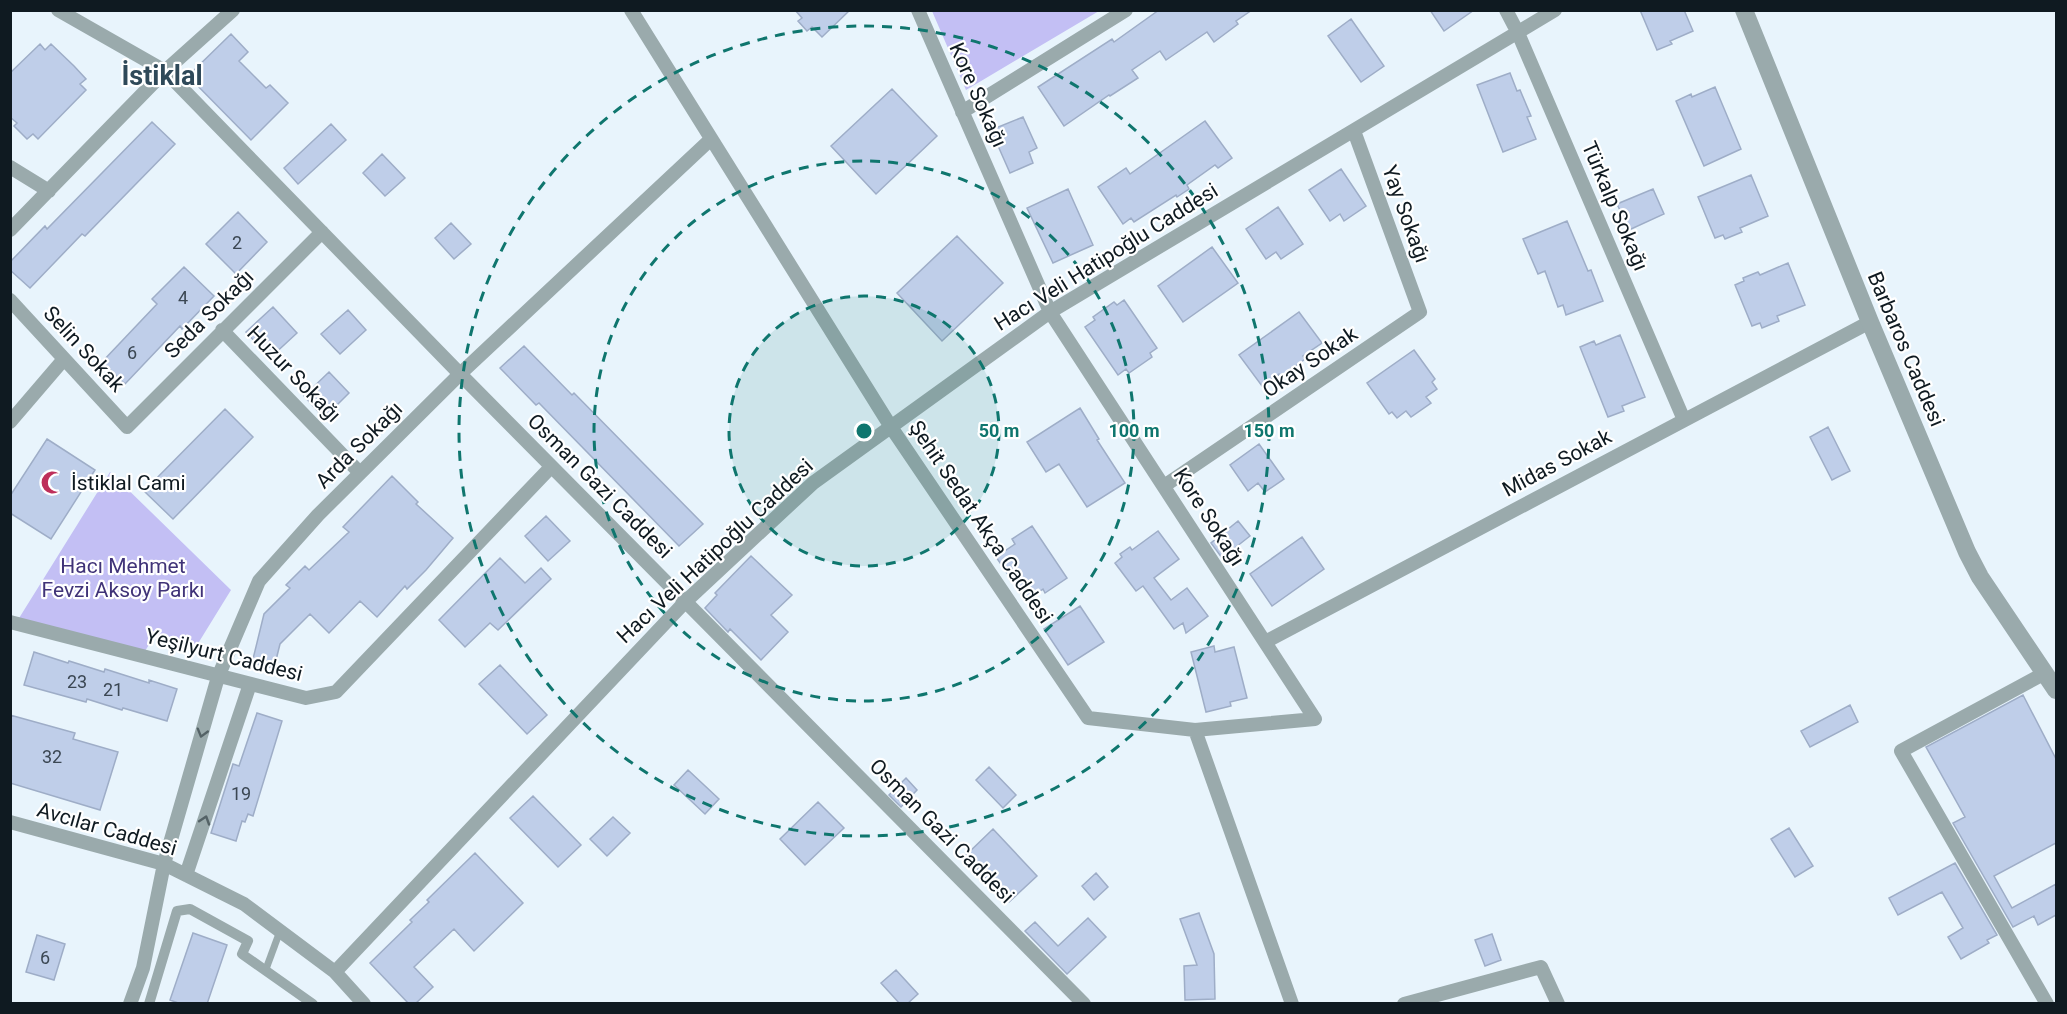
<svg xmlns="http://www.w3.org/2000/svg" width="2067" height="1014" viewBox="0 0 2067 1014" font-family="Roboto,sans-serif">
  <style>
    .green { fill: #c3bff4 }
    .building { fill: #bfcee9; stroke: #9eadc7; stroke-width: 1.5 }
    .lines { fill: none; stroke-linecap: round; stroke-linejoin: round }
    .service { stroke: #9aaaac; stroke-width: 7 }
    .pedestrian { stroke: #9aaaac; stroke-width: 10 }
    .minor { stroke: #9aaaac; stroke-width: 14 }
    .tertiary { stroke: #9aaaac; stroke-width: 18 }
    .oneway { stroke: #546266 }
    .ring { fill: none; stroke: #0f766e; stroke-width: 3; stroke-dasharray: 10 8 }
    .labels { text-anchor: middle; stroke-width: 4.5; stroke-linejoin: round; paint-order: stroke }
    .number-label { font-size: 18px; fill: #3b4753 }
    .street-label { font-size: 21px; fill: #0f1a21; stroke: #fff }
    .poi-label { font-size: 21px; fill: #0f1a21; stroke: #fff; text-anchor: start }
    .park-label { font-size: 21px; fill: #403378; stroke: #fff }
    .district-label { font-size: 27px; font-weight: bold; fill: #2f4959; stroke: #fff }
    .centre { fill: #0f766e; stroke: #fff; stroke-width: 3 }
    .ring-label { font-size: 18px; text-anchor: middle; font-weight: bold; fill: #0f766e; stroke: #fff; stroke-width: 4.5; stroke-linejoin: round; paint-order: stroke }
  </style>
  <rect width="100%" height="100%" fill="#e8f4fc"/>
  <path class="green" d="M932,11H1099L966,90Z
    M110,472L231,590L194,650L154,637L145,651L16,623Z"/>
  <path class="building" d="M795,10H850L822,37L812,27L807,31L798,21L802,18Z
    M1159,10H1252L1236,21L1238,24L1214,42L1207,32L1166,60L1160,51L1132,70L1138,78L1110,96L1109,95L1064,126L1038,87L1112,39L1114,42Z
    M1430,10H1474L1444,31Z
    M1640,10H1684L1693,31L1670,41L1672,44L1657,50Z
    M1351,19L1384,66L1361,82L1328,36Z
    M231,34L248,52L239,61L266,88L270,85L288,103L251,140L188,76Z
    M40,44L45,50L51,44L74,66L86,79L80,84L86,90L38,139L33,134L27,139L14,126L17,123L10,117V73Z
    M1510,73L1517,91L1520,90L1531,116L1527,117L1536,139L1503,152L1477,85Z
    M1715,87L1741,149L1704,166L1676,101L1691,94L1692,97Z
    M892,89L937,136L876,194L831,146Z
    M1023,117L1037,148L1029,152L1033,163L1010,173L991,130Z
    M1205,121L1232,158L1218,168L1215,165L1187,185L1189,189L1177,197L1176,195L1134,222L1131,218L1123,224L1098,187L1126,168L1130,174Z
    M152,122L175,144L85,236L82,234L30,288L10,270V262L45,226L47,229Z
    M331,124L346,140L298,184L284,168Z
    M382,154L405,178L385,196L363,173Z
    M1341,169L1366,206L1344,221L1340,214L1330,221L1309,190Z
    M1751,175L1768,216L1740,228L1742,232L1725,239L1723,235L1715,238L1698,197Z
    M1068,189L1093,245L1053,263L1027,208Z
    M1653,189L1664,214L1629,230L1617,204Z
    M1278,207L1303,244L1281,259L1276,252L1266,259L1246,229Z
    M238,212L267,242L236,274L206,244Z
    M1567,221L1588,271L1591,270L1603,301L1566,315L1563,305L1558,307L1545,271L1538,274L1523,239Z
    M451,223L471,244L454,259L435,238Z
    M957,236L1003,283L942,341L897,293Z
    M1212,247L1238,283L1183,322L1158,286Z
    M1788,263L1805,305L1777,316L1779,321L1762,328L1760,323L1752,326L1735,285L1744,281L1743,278L1758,272L1760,275Z
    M184,267L214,296L182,329L180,326L125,384L102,362L157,304L152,299Z
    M1124,300L1157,348L1150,353L1152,357L1129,373L1126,369L1118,375L1085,327L1095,320L1093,317L1114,302L1117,305Z
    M273,307L297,333L270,358L246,332Z
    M348,310L366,330L340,354L321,334Z
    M1299,312L1322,343L1303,356L1305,359L1281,377L1279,374L1262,386L1239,355Z
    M1620,335L1645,397L1622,406L1624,411L1608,417L1580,347L1594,341L1596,345Z
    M524,346L572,395L574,393L703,524L679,546L539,403L536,405L500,368Z
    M1414,350L1435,379L1432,382L1437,389L1426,397L1431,403L1411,417L1406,411L1397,418L1392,412L1389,414L1367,383Z
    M329,372L349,393L324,418L304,396Z
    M1080,408L1099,439L1097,440L1125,483L1087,507L1059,464L1046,472L1027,442Z
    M225,409L253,437L173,519L144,491Z
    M1828,427L1850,471L1832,480L1810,437Z
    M47,439L95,470L51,539L10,513V496Z
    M1259,444L1284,479L1265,492L1258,483L1248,491L1230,465Z
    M392,476L418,502L416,504L453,538L426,570L407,589L405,586L377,617L360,601L329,633L310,614L280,644L274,668L252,663L264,614L290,588L286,585L305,566L309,570L349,532L343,527Z
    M546,516L570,541L548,561L525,536Z
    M1238,521L1250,536L1222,558L1211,543Z
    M1032,526L1067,578L1045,593L1043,589L1026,601L996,557L1015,544L1012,539Z
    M1158,531L1179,559L1154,578L1171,600L1187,588L1208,616L1186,633L1183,623L1174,629L1143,586L1136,591L1115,563L1122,557L1120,554L1130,547L1132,550Z
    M1302,537L1324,569L1272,606L1250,574Z
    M751,556L792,595L771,615L788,632L761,660L730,629L728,632L705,608L717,595L715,593Z
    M500,558L525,583L541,568L551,579L498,630L490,623L465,647L439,620Z
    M1080,606L1104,642L1068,665L1044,629Z
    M1214,646L1215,652L1234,647L1247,698L1230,702L1231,706L1206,712L1191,652Z
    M34,652L68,663L69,661L104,672L105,669L149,683V680L177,689L167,721L123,708L122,710L87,699L86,702L24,685Z
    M500,665L547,715L527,734L479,684Z
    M2023,695L2056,759V843L1994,876L2012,908L2056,884V915L2038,925L2034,916L2013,927L1953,823L1965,817L1926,747Z
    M1850,705L1858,722L1810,747L1801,731Z
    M257,713L282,721L253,816L248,814L245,822L242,821L236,841L211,833L233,764L239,766Z
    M10,715L75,733L73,739L118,752L100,810L10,783Z
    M989,767L1016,795L1003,808L976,780Z
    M688,770L719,799L705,814L674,785Z
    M906,778L917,790L901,807L889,795Z
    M533,796L581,845L558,867L510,818Z
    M818,802L844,828L805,865L780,839Z
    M613,817L630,833L607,856L590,839Z
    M1789,828L1813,866L1795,877L1771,839Z
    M993,829L1037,876L1009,902L965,856Z
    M475,853L523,903L474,951L454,929L414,967L433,987L415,1004H409L370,963L412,922L410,920L429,902L427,900Z
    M1955,863L1997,935L1987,940L1989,943L1961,959L1948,937L1963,928L1942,892L1898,915L1889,898Z
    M1096,873L1108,887L1094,900L1082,886Z
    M1199,913L1214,954L1215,999L1185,1000L1184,966L1197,965L1180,919Z
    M1088,918L1106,937L1067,974L1025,931L1035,922L1058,946Z
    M193,933L227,945L207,1004H181L170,1000Z
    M1492,934L1501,960L1485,966L1475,940Z
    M37,935L65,944L54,980L26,972Z
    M896,970L918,994L907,1004H900L881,983Z"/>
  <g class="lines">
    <path class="service" d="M266,969L280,931"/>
    <path class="pedestrian" d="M149,1004L177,911L190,909L248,941L242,954L313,1004"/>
    <path class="minor" d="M58,10L165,71L460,374L1084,1004
      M631,10L891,427L1088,718L1195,730L1292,1004
      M918,10L1050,312L1315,719L1195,730
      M1506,10L1518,33L1684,420
      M962,112L1126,10
      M10,167L49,191
      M10,230L165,71L233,10
      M10,300L127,427L322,232
      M222,330L360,473
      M10,422L64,359
      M1164,486L1420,312L1354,131
      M10,622L306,698L336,692L551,467
      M1265,642L1870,322
      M2045,673L1901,751L2047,1004
      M10,822L164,864L244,904L335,972L364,1004
      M186,875L250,684
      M335,972L685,602L813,483L1050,312L1555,10
      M130,1004L143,968L164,864L218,677L259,581L318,515L460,374L711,139
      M1404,1004L1541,967L1558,1004"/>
    <path class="tertiary" d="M1744,10L1870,322L1967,552L1980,577L2056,690"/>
  </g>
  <defs><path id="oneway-chevron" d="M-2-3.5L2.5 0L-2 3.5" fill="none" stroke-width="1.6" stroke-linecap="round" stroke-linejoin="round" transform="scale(1.5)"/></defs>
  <g class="oneway">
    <use href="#oneway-chevron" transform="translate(202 733) rotate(106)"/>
    <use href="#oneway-chevron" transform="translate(205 820) rotate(-72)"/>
  </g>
  <circle cx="864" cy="431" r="135" fill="#0f766e" fill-opacity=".12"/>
  <g class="ring">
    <circle cx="864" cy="431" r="135"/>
    <circle cx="864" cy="431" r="270"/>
    <circle cx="864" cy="431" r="405"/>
  </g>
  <defs>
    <symbol id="mosque-bare" viewBox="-9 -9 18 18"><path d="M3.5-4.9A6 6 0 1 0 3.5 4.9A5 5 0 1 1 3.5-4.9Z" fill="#be2f5a" stroke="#fff" stroke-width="2.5" paint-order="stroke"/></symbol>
  </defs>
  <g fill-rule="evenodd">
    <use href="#mosque-bare" x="36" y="466" width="33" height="33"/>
  </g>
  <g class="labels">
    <g class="number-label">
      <text x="237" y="249">2</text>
      <text x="183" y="304">4</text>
      <text x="132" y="359">6</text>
      <text x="77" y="688">23</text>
      <text x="113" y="696">21</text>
      <text x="52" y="763">32</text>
      <text x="241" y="800">19</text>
      <text x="45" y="964">6</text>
    </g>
    <g class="street-label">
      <text transform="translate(978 95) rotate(66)" y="7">Kore Sokağı</text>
      <text transform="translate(1615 206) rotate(67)" y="7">Türkalp Sokağı</text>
      <text transform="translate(1406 214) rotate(70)" y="7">Yay Sokağı</text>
      <text transform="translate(1106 257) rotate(-32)" y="7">Hacı Veli Hatipoğlu Caddesi</text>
      <text transform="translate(209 314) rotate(-45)" y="7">Seda Sokağı</text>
      <text transform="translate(84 349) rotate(47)" y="7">Selin Sokak</text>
      <text transform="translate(1906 349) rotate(67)" y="7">Barbaros Caddesi</text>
      <text transform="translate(1310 362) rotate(-34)" y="7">Okay Sokak</text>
      <text transform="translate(294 374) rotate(46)" y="7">Huzur Sokağı</text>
      <text transform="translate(359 445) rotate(-45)" y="7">Arda Sokağı</text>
      <text transform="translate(1557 463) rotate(-28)" y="7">Midas Sokak</text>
      <text transform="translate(600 486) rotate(45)" y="7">Osman Gazi Caddesi</text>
      <text transform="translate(1209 517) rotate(57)" y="7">Kore Sokağı</text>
      <text transform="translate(981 522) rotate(56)" y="7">Şehit Sedat Akça Caddesi</text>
      <text transform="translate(715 551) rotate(-43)" y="7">Hacı Veli Hatipoğlu Caddesi</text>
      <text transform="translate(224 655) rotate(14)" y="7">Yeşilyurt Caddesi</text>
      <text transform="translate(107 829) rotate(16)" y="7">Avcılar Caddesi</text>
      <text transform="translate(942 831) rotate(45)" y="7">Osman Gazi Caddesi</text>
    </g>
    <g class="poi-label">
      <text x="71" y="490">İstiklal Cami</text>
    </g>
    <g class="park-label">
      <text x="123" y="573">Hacı Mehmet<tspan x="123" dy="24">Fevzi Aksoy Parkı</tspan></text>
    </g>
    <g class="district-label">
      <text x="162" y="85">İstiklal</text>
    </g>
  </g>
  <circle cx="864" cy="431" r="9" class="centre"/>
  <g class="ring-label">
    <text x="999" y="437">50 m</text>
    <text x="1134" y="437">100 m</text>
    <text x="1269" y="437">150 m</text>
  </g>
  <rect width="2067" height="1014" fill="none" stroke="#0f1a21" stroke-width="24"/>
</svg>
